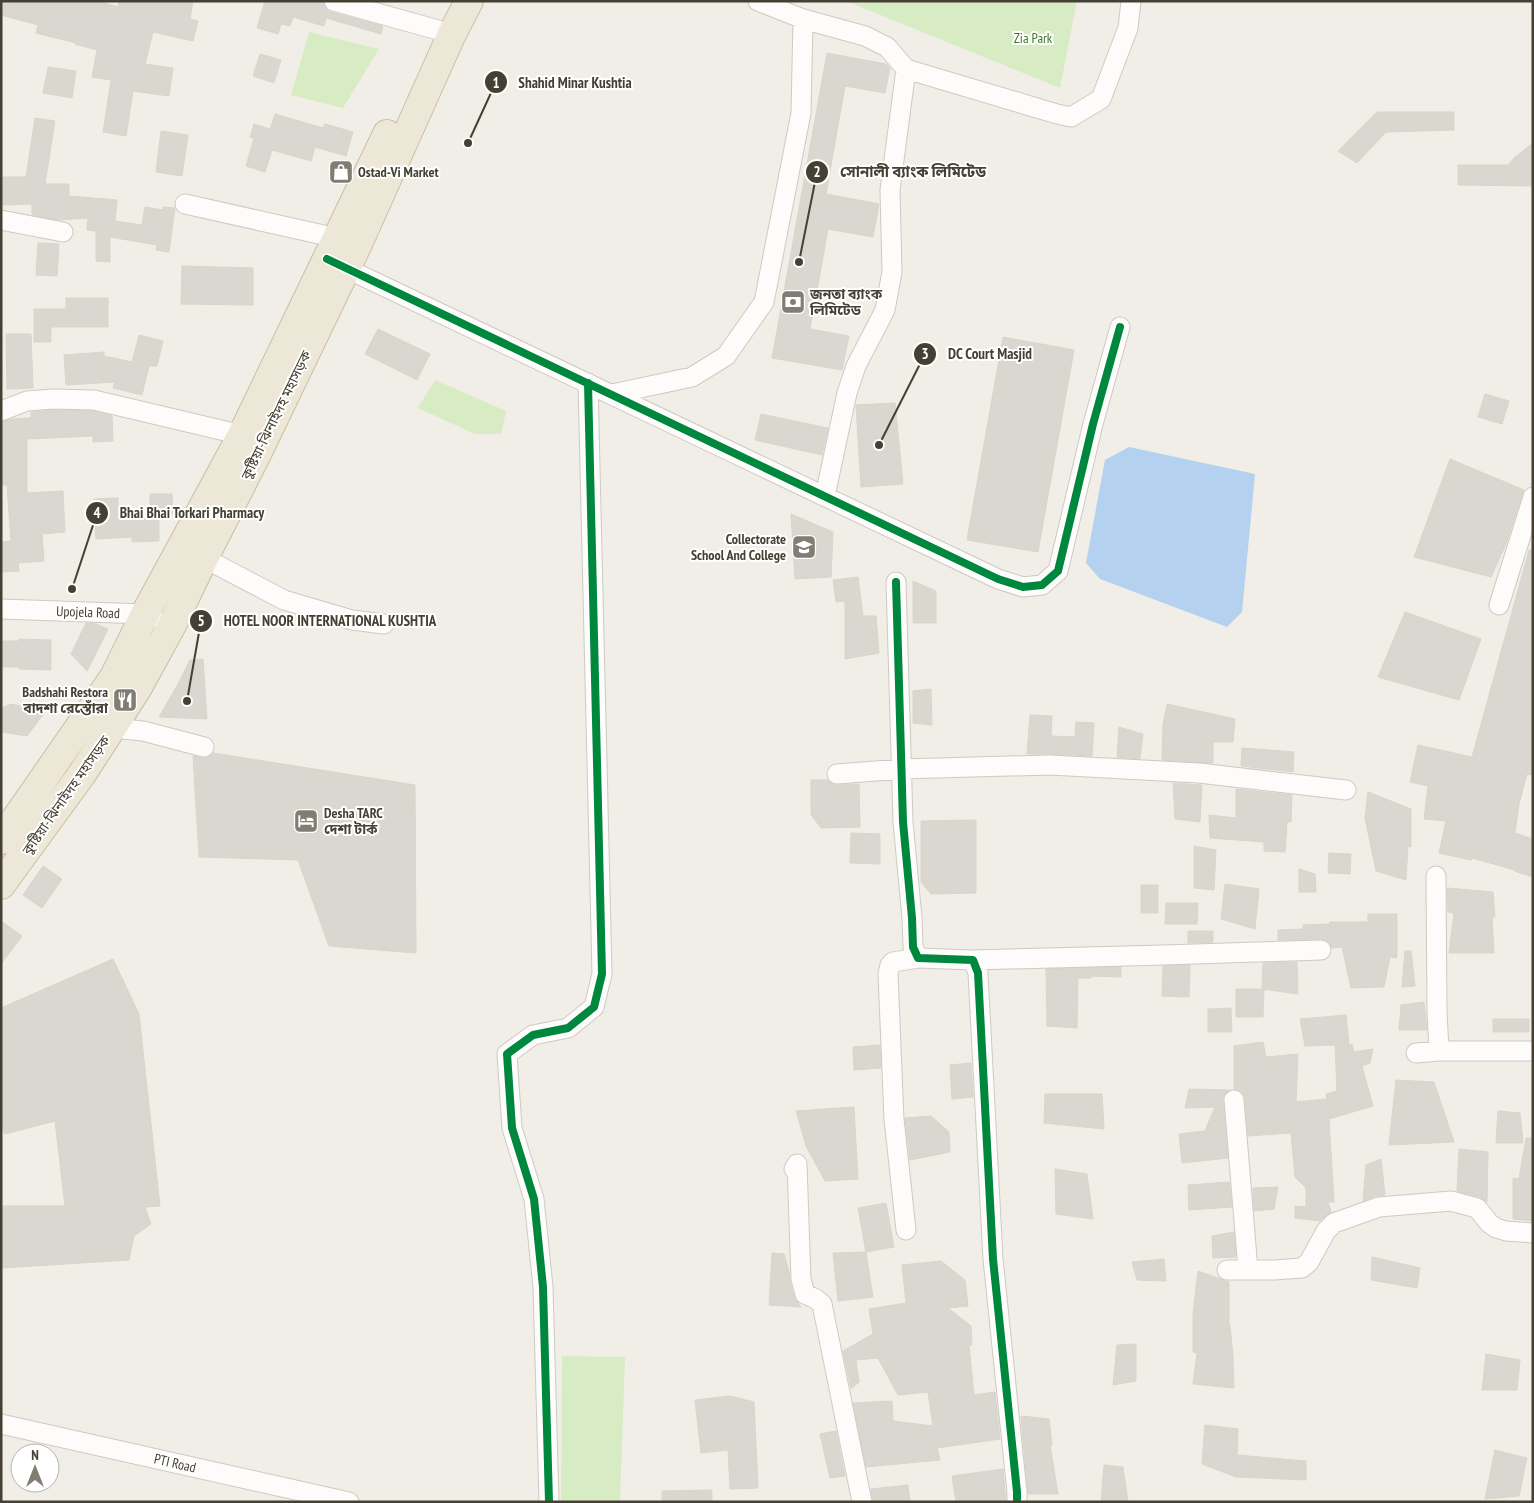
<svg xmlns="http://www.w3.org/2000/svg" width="1534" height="1503" viewBox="0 0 1534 1503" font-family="'PT Sans Narrow','Noto Sans Bengali',sans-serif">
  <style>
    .green { fill: #d8ecc4 }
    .water { fill: #b4d1ef }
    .building { fill: #d9d7cf; stroke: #d8d5cc }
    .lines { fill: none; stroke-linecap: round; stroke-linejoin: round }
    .minor-casing { stroke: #cccac2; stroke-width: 21 }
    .highway-casing { stroke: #c9bfa0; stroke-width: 30 }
    .minor { stroke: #fdfcfb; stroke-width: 19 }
    .highway { stroke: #ece7d7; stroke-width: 28 }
    .cycleway-casing { stroke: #fff; stroke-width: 11 }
    .cycleway { stroke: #00873e; stroke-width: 8 }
    .labels { text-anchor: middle; stroke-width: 4; stroke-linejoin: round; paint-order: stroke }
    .park-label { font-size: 14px; fill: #397924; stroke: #fff }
    .poi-label { font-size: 14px; font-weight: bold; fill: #454033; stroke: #fff; text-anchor: start }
    .street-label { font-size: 14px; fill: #454033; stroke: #fff }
    .leader { fill: none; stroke: #454033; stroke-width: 2 }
    .callout-dot { fill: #454033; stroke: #fff; stroke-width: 2 }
    .mark-label { font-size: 15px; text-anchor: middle; font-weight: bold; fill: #fff }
    .callout-label { font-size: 15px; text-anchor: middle; font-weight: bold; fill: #454033; stroke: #fff; stroke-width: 4; stroke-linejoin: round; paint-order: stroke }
  </style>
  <rect width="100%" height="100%" fill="#f0eee6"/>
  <path class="green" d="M846,1H1077L1060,88Z
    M309,32L379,49L343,108L291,95Z
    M435,380L506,411L501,434H475L418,408Z
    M562,1356L625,1357L620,1502H561Z"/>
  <path class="water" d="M1129,447L1255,474L1242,612L1227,627L1100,579L1086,563L1105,460Z"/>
  <path class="building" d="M1,1H98L118,7L119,1H193L190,19L198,21L193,41L153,32L145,64L173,68L169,96L133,91L126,136L103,132L111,80L92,77L97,50L75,44L76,43L36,33L38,25L1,15Z
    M265,1H320L323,2L326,9L331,12L383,26L381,34L326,18L324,26L293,17L290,26L281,24L278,34L257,28Z
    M827,53L886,64L890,68L885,93L845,86L826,194L879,204L873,237L828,229L810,329L849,336L842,370L772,358Z
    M260,54L281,60L274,83L253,76Z
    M48,67L76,71L72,98L43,93Z
    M1377,112H1454V130L1386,132L1357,163L1338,151Z
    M275,114L323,128L325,124L353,132L346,156L315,147L311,161L272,150L265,172L246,166L254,138L250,137L254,124L270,129Z
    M35,118L55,121L45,184H69V196L117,200L115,221L142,225L145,207L163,210V207L175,208L169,252L156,250L157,245L110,237V262L96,261V231L87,230L88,218L58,220L32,215V204L1,205V177H26Z
    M161,131L188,135L182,176L156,172Z
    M1533,143V186L1458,185V165H1508L1515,157Z
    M38,243L59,244L57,276L36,275Z
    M182,266L253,268V305L181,304Z
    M66,298H108V327H51V342H34V309H66Z
    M378,329L430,354L417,380L365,354Z
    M6,334H31L33,388L7,389Z
    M139,335L163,341L157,366H149L142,395L113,388L115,382L66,385L64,355L104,352V356L132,362Z
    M1003,337L1074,350L1038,552L967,540Z
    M1485,394L1509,401L1502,424L1478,417Z
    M895,403L903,484L861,487L856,405Z
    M53,410L93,411L112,416L113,441L93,442V436L27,439V493L63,491L65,532L42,534L44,561L18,563L19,571L1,572V542L11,541L7,485H1L2,422L12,419L31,418V412Z
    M761,414L828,428L822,455L755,440Z
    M1450,459L1524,490L1506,544L1491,577L1414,557Z
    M150,494H172L173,514H150Z
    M118,498V519L159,518V541L132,542V537L96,539L94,499Z
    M791,514L833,532L831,577L795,579Z
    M1529,550H1533V775L1527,774L1519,804L1515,833L1533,839V877L1514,871L1515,870L1472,858L1471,860L1439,853L1446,821L1424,819L1428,786L1410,782L1418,745L1472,757Z
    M858,577L863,616H876L879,653L845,659V601L836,602L833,580Z
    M913,581L936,591V623H913Z
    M1405,612L1481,639L1459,700L1378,677Z
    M86,623L96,624L108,629L87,671L71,654Z
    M19,639L51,640V670L19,669V667H1V641H19Z
    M203,659L207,719L159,717L178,684L190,660Z
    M931,689L932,725L913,723V691Z
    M12,704L45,712L27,736L1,732V708Z
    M1167,704L1235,719L1233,742H1213V763L1162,760L1163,724Z
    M1030,715L1052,716L1051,736L1075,737L1076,722L1094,723L1092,756L1051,754H1027Z
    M1119,727L1143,734L1140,759L1117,757Z
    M1242,748L1294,752L1293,772L1241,766Z
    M213,753L415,785L416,953L329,946L298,860L199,857L193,756L206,758Z
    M811,780H827L832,784L837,785L859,784L860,827L821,828L811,815Z
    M1173,783L1202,785L1200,822L1175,819Z
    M1236,789L1292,795L1291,822H1287L1285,852L1264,851V842L1210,838L1209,815L1236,818Z
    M1368,792L1411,809V847L1408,846L1406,880L1376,871L1365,818Z
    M976,820V893L931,894L921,882V821Z
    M851,833L880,834V864L850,863Z
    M1194,846L1216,850L1214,890L1194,888Z
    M1329,853L1351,854L1350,874L1328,873Z
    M43,866L62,879L42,908L23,895Z
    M1299,869L1315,874L1316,892H1299Z
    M1225,884L1259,889L1255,929L1221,919Z
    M1141,885H1158V913H1141Z
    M1447,888L1493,892L1495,917H1492L1494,953H1449L1454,913L1448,912Z
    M1166,903H1198L1197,924H1165Z
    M1368,914H1397V958L1390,957L1384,987L1351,988L1342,947L1332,948L1330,944L1326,940L1321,939L1278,940V930L1303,929V925L1330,924V922H1368Z
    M1,921L22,936L1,964Z
    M1188,931H1213V942L1188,943Z
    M1405,951H1411L1415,986L1402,987Z
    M113,959L139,1014L160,1206L145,1207L151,1224L134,1236L129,1260L1,1268V1206H65L55,1121L5,1134L1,1126V1008Z
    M1297,962L1298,994L1262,989L1263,963Z
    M1190,965L1189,997L1162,996L1163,966Z
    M1121,967V977L1091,976V978H1078L1077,1028L1047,1026L1046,969Z
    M1236,989H1264L1263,1017H1236Z
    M1424,1002L1427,1030H1399L1401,1005Z
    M1231,1008L1232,1032H1208V1009Z
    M1346,1015L1349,1045L1352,1044L1354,1052L1373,1049L1370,1063L1362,1066L1373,1106L1329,1119L1334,1202H1328L1331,1212L1320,1221L1295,1218V1206L1306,1207V1188L1295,1177L1291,1133L1248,1136L1245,1099L1243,1093L1239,1090L1234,1089V1046L1263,1042L1266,1057L1298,1054L1296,1102L1327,1099L1326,1094L1337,1091L1335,1045L1305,1046L1300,1019Z
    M1493,1019H1529V1032H1493Z
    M880,1045L881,1068L854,1070L853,1047Z
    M971,1063L973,1097L952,1099L950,1065Z
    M1396,1080L1434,1082L1454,1142L1389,1145Z
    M1189,1089L1230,1090L1224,1095L1223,1101L1228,1158L1182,1163L1179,1134L1205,1131L1215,1107L1185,1108Z
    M1045,1094H1102L1104,1129L1044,1123Z
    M854,1107L858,1179L825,1181L806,1146L796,1111Z
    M1498,1111L1520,1113L1523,1143H1496Z
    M931,1116L949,1132L950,1152L910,1160L905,1118Z
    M1526,1138H1533V1221L1513,1219V1178L1519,1179Z
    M1459,1149L1488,1152L1487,1202L1480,1197L1457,1191Z
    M1381,1159L1385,1195L1375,1196L1363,1201L1366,1165Z
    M1055,1169L1087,1174L1093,1219L1056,1214Z
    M1229,1182L1232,1207L1189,1210L1188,1185Z
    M1278,1187L1274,1209L1254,1211L1253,1188Z
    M886,1203L894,1247L866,1252L858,1208Z
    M1234,1232L1236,1257L1213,1258L1212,1236Z
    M866,1252L873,1297L838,1301L833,1253Z
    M772,1253L784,1254L789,1271L790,1282L794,1297L801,1307L769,1305Z
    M1372,1257L1420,1268L1417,1288L1371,1280Z
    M1164,1259L1166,1281L1137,1280L1132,1262Z
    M941,1261L965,1280L968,1306L948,1308L971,1326L972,1345H969L974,1395L995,1392L1000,1439L937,1448L940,1460L866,1467L853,1403L892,1401L893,1421L933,1426L928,1392L898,1395L878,1358L856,1360L859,1382L851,1389L843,1351L873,1334L869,1309L906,1303L902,1265Z
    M1198,1271L1229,1282V1324L1230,1325L1233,1356L1234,1388L1193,1384L1197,1353L1193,1352V1314Z
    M1136,1344V1381L1113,1385L1117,1345Z
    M1486,1354L1520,1360L1517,1390H1482Z
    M730,1396L754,1402L758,1488L730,1489L728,1450L701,1453L695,1400Z
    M1021,1416L1049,1419L1052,1445H1050L1058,1494H1028Z
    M1205,1425L1238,1429L1237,1455L1306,1461V1480L1236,1477L1202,1464Z
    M836,1431L845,1476L830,1478L820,1434Z
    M1495,1450L1527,1458L1519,1496L1485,1499Z
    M1104,1465L1123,1467L1128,1502H1101Z
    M1003,1469L1006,1502H956L952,1476Z
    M908,1485L910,1502H873L871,1489Z
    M712,1490V1502H662V1491Z"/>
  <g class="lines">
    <defs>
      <path id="minor" d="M334,1L438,30
        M758,1L803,19L865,36L887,47L906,69L1057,114L1071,117L1101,99L1128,28L1131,1
        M185,204L337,238
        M1,220L63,232
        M337,264L998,579L1023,587L1042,585L1058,571L1093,424L1120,327
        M612,394L692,377L726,356L764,302L801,113L803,19
        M1,411L27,401L53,399L94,400L242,435
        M825,496L847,393L856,366L885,310L892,272L890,190L906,69
        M204,558L284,600L352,620L384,624
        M896,582L903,822L912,918L913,947L918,958L973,960L978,973L993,1259L1017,1492V1502
        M1499,605L1533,497
        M1,609L145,614L154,618
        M112,728L143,731L204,747
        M837,774L901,769L1050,765L1199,773L1346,790
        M1436,876L1437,1011L1439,1051
        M973,960L1164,955L1321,950
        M1416,1053L1439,1051H1533
        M1234,1100L1248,1270
        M794,1169L797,1164L801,1279L805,1294L816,1299L822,1304L862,1502
        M906,1230L894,1119L888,974L890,965L893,962L918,958
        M1227,1270H1274L1302,1268L1309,1262L1326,1231L1334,1223L1379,1207L1451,1201L1477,1208L1489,1223L1496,1228L1506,1231L1533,1233
        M1,1424L349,1502
        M549,1502L543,1287L534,1199L512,1128L507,1054L533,1035L568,1028L594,1007L602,974L588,383"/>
      <path id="highway" d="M1,840L114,677L145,614L242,435L387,134
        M1,885L82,774L137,689L172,625L204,558L256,456L358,244L451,36L469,1"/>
    </defs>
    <use href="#minor" class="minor-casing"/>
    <use href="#highway" class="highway-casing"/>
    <use href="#minor" class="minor"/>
    <use href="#highway" class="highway"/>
    <defs>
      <path id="cycleway" d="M327,259L998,579L1023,587L1042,585L1058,571L1093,424L1120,327
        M896,582L903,822L912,918L913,947L918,958L973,960L978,973L993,1259L1017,1492V1502
        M549,1502L543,1287L534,1199L512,1128L507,1054L533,1035L568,1028L594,1007L602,974L588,383"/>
    </defs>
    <use href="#cycleway" class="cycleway-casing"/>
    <use href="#cycleway" class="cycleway"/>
  </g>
  <defs>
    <symbol id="shop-square" viewBox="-11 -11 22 22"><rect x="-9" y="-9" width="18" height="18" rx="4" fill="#817d72" stroke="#fff"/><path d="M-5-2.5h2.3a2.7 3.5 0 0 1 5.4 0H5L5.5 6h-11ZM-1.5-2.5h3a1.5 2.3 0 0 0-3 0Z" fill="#fff"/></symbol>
    <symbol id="bank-square" viewBox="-11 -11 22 22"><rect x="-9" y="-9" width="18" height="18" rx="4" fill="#817d72" stroke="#fff"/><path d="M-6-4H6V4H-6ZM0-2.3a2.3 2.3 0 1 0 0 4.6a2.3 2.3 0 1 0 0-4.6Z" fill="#fff"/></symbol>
    <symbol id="school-square" viewBox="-11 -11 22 22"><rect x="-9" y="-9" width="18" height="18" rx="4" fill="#817d72" stroke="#fff"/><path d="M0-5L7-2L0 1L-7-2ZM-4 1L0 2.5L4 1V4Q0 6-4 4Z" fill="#fff"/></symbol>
    <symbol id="restaurant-square" viewBox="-11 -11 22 22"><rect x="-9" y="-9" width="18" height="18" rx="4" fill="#817d72" stroke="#fff"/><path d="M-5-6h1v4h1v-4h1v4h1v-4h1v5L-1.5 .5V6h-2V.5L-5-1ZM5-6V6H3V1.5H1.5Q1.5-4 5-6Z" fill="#fff"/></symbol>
    <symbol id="hotel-square" viewBox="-11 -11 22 22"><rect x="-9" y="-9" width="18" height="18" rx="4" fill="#817d72" stroke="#fff"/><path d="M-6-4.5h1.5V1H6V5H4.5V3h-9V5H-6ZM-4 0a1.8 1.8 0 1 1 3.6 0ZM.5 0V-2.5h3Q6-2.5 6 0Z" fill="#fff"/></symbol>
  </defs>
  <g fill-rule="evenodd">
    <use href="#shop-square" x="327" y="158" width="28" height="28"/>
    <use href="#bank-square" x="779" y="288" width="28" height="28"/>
    <use href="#school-square" x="790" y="533" width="28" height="28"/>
    <use href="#restaurant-square" x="111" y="686" width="28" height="28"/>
    <use href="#hotel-square" x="292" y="807" width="28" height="28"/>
  </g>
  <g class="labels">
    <g class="park-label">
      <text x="1033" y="43">Zia Park</text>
    </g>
    <g class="poi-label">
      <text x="358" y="177">Ostad-Vi Market</text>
      <text x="810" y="299">জনতা ব্যাংক<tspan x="810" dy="16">লিমিটেড</tspan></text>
      <text x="786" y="544" text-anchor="end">Collectorate<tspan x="786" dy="16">School And College</tspan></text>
      <text x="108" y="697" text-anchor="end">Badshahi Restora<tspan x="108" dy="16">বাদশা রেস্তোঁরা</tspan></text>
      <text x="324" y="818">Desha TARC<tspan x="324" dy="16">দেশা টার্ক</tspan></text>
    </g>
    <g class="street-label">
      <text transform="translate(276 415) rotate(-64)" y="5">কুষ্টিয়া-ঝিনাইদহ মহাসড়ক</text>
      <text transform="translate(88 612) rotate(2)" y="5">Upojela Road</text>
      <text transform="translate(66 795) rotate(-55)" y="5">কুষ্টিয়া-ঝিনাইদহ মহাসড়ক</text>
      <text transform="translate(175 1463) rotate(13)" y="5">PTI Road</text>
    </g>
  </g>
  <path class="leader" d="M468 143L496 82M799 262L817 172M879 445L925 354M72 589L97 513M187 701L201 621"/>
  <g class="callout-dot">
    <circle cx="468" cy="143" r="5"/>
    <circle cx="799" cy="262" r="5"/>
    <circle cx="879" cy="445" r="5"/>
    <circle cx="72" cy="589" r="5"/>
    <circle cx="187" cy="701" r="5"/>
    <circle cx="496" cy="82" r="12"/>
    <circle cx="817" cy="172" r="12"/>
    <circle cx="925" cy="354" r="12"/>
    <circle cx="97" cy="513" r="12"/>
    <circle cx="201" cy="621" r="12"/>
  </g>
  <g class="mark-label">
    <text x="496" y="88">1</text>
    <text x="817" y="177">2</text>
    <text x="925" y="359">3</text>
    <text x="97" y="518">4</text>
    <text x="201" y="626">5</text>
  </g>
  <g class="callout-label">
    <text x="575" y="88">Shahid Minar Kushtia</text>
    <text x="913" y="177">সোনালী ব্যাংক লিমিটেড</text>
    <text x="990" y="359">DC Court Masjid</text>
    <text x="192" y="518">Bhai Bhai Torkari Pharmacy</text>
    <text x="330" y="626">HOTEL NOOR INTERNATIONAL KUSHTIA</text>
  </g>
  <rect width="1534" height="1503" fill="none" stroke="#454033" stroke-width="5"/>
  <g transform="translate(35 1468)"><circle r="24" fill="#ffffff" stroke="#b5b3ad"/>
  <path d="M0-4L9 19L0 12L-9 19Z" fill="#817d72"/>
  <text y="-8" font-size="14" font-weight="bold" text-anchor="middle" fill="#454033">N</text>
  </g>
</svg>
